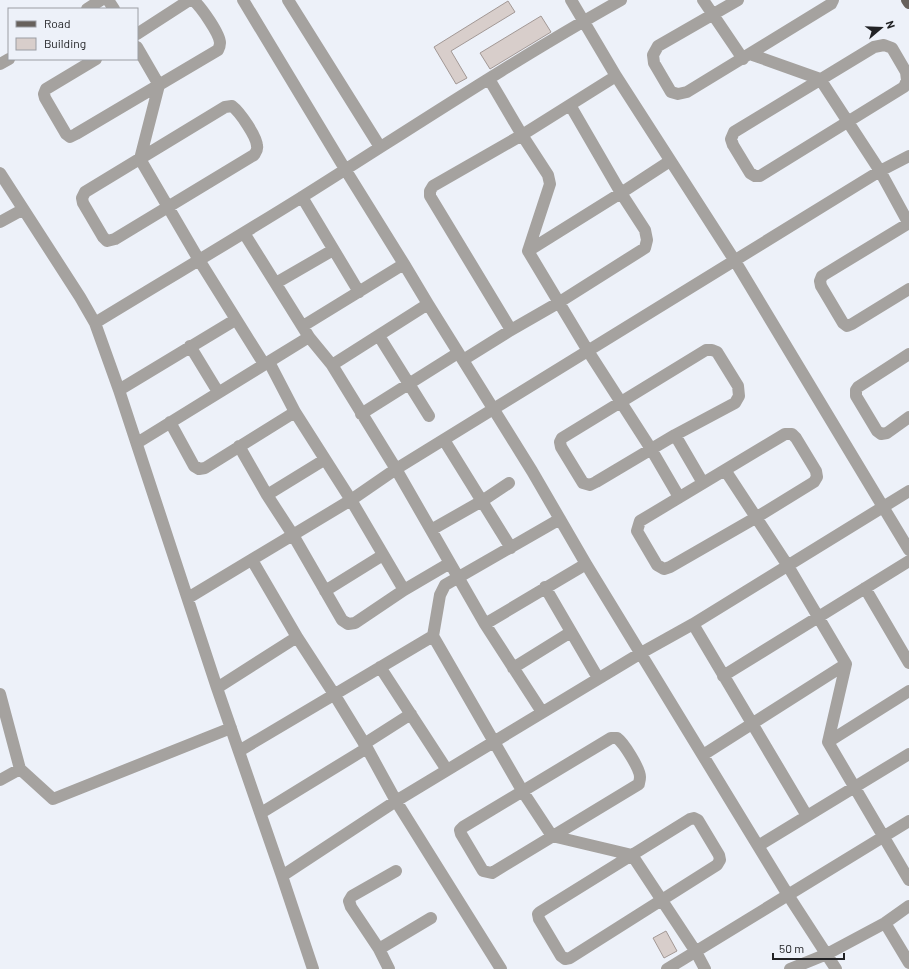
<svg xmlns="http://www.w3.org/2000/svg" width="909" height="969" viewBox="0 0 909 969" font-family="Barlow,sans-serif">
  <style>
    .building { fill: #d8cecb; stroke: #a29895 }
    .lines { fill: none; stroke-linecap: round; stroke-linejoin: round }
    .minor { stroke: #a5a29f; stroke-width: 12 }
    .major { stroke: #67615c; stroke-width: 12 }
  </style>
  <rect width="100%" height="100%" fill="#edf1f9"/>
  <path class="building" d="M508,1L515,12L451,51L467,78L456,84L434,47Z
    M541,16L551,32L490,69L480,53Z
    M666,931L677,951L664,958L653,938Z"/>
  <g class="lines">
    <path class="minor" d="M108,0L114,9
      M243,0L345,169L404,264L428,304L532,471L586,564L788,895L836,969
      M288,0L380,147
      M571,0L616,76L735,261L909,550
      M703,0L743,59
      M738,0L658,46L653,55L654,63L671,92L678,94L687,92L831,4L833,0
      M87,9L101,0
      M884,45L892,48L906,72L907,80L904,87L760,176H755L750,173L733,145L731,139L734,132L874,47Z
      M137,47L159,85L140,159L199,260L264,364
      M750,54L820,79L880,171L909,224
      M96,59L46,89L44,94L45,98L66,134L70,137L76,134L218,50C219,48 220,45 220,43C220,34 201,7 194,1H188L137,34
      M0,64L9,59
      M489,79L522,135L548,175L550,184L528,251L588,351L651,449L679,497
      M232,106C240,112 257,137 257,146C258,150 256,152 254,155L115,239L107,241L103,237L83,203L82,198L85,192L225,107Z
      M0,173L80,297L95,323L119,390L217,688L282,876L313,969
      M302,197L359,292
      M0,222L22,210
      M909,223L822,276L820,281L821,286L843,323L847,326L852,324L909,289
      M244,233L309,337L332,365L428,304
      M528,251L621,193L670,161
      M276,283L333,250
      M95,323C164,281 233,240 302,197C407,131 512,61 621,0
      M303,326L404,264
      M511,330L430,196V191L433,186L522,135L616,76
      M379,336L429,416
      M190,346L218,392
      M706,350H712L717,352L738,386L739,396L735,403L675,435L596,482L590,485L583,483L561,447L560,442L562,438Z
      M909,354L858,387L856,390V396L877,431L881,434L887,433L909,417
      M463,360L511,330L558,303L645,248L647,240L645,230L621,193L570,105
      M269,362L295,412L351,500L404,590
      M332,365L396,469L485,624L542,712
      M119,390L235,320
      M361,414L458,353
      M170,422L194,466L199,469L205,468L295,412
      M785,434H792L796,438L816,471L817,477L814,482L757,517L670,567L664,569L657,565L637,531L640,521Z
      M675,435L703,483
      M444,440L511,548
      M137,443L309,337
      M239,446L267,495L293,535L342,620L348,624L355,623L404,590L450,563
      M725,470L788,566L846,664L828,742L909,880
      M267,495L324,460
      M560,519L445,585L440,595L433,636L523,792L552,836L632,855L696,952L705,969
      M431,530L482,501L509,483
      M252,560L297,637L334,694L367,748L396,801L501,969
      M545,587L598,678
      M865,588L909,663
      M325,591L383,555
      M188,598L351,500L396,469L880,171L909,156
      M485,624L586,564
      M693,624L807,816
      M380,667L447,770
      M513,668L571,632
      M723,676L909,561
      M217,688L297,637
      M0,694L20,769
      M611,738H617C624,743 640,769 640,777C640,780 639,782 639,784L492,873L483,871L461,834L460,830L463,827Z
      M828,742L909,691
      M364,744L411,714
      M239,751L433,636
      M703,755L846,664
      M0,780L20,769L53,799L231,728
      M261,813L367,748
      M694,818L698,820L719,855L720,860L717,865L570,958L565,959L561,956L539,919L538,914L540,912L690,819Z
      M758,846L909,754
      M282,876L396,801L641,653L693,624L909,491
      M885,923L909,963
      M379,949L431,918
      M389,969L379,949L351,907L349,901L352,896L396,871
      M667,969L909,821
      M790,969L827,954L885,923L909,906"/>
    <path class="major" d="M907,0L909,3"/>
  </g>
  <rect x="8" y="8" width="130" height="52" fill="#edf1f9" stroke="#9b9ea4"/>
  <rect x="16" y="21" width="20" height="6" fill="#67615c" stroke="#9b9ea4"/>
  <text x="44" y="28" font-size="12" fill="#212225">Road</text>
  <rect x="16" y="38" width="20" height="12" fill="#d8cecb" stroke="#9b9ea4"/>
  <text x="44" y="48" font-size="12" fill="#212225">Building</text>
  <g transform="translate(881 28) rotate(71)" stroke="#edf1f9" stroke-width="3" paint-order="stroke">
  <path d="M0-3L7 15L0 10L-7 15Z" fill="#212225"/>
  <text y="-6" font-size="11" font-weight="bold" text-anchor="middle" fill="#212225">N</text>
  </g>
  <path d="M773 953v6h71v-6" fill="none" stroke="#212225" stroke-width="2"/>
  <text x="779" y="953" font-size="12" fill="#212225" stroke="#edf1f9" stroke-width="3" paint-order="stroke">50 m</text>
</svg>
